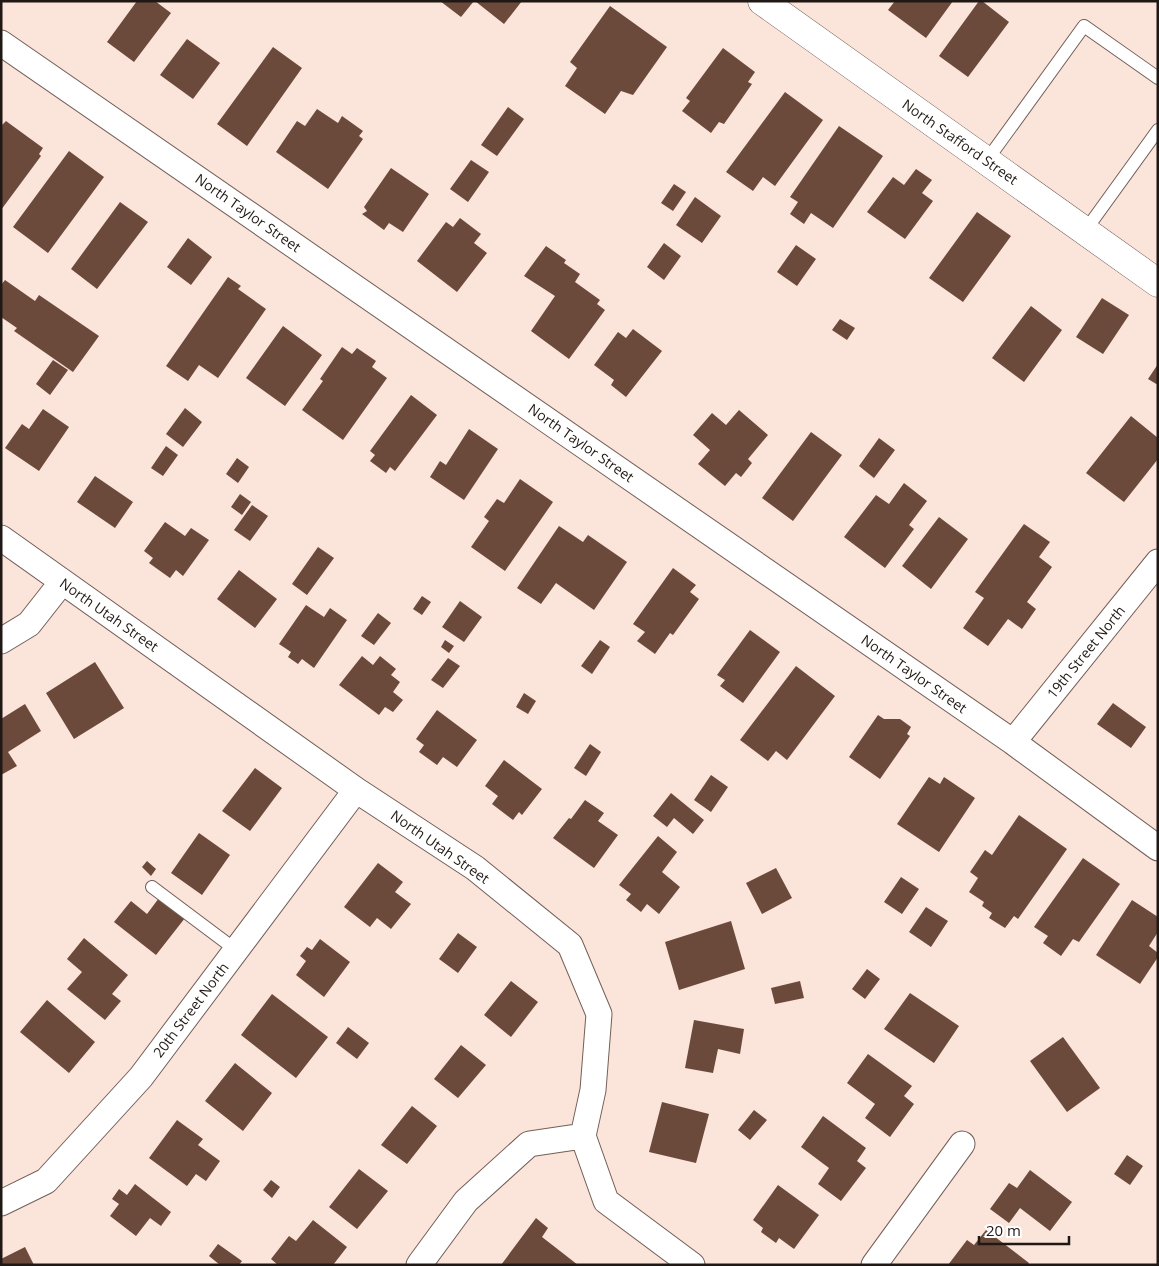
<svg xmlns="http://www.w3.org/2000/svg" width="1159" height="1266" viewBox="0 0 1159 1266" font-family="'Open Sans',sans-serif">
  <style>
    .building { fill: #6c4a3b }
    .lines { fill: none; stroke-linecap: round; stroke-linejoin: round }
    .service-casing { stroke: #725f57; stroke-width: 14 }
    .minor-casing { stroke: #725f57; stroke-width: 27 }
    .tertiary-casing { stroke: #725f57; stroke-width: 29 }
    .service { stroke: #fff; stroke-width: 12 }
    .minor { stroke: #fff; stroke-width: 25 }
    .tertiary { stroke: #fff; stroke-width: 28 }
    .labels { text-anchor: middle; stroke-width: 5; stroke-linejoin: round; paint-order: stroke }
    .street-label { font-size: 14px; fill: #1f1814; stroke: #fff }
  </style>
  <rect width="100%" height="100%" fill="#fbe4da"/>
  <path class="building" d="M137,1H155L171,13L134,62L107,42Z
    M440,1H474L461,17Z
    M475,1H522L504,24Z
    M895,1H953L926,38L888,10Z
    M979,1H982L1009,22L968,77L939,56Z
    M610,6L667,47L633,95L621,91L605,114L565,86L577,68L570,62Z
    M187,39L220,63L193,99L160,75Z
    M273,47L302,68L247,146L217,124Z
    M723,48L755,72L748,82L752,84L724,124L719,122L711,133L682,111L690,101L686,98Z
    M785,92L823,120L775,186L763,177L753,191L726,172Z
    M508,107L524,119L497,156L481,145Z
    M317,109L338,123L342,116L363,131L359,136L363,139L328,189L276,152L297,121L305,126Z
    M6,121L43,148L39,154L41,156L1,210V126Z
    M839,126L883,156L833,228L811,213L804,224L790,214L798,202L790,197Z
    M69,151L104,177L48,253L13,227Z
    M471,160L489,172L468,202L450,189Z
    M391,168L429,194L403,232L389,223L384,230L362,214L367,211L364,207Z
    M916,169L932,180L922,193L933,201L905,239L867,212L893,177L904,185Z
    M674,184L686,192L673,211L661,203Z
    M695,197L721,216L702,243L676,225Z
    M120,202L148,222L97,289L71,269Z
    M977,212L1011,236L963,302L929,278Z
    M460,218L481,234L474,243L487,253L457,292L417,261L446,222L453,227Z
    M188,238L212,257L191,285L167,267Z
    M664,243L681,256L664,280L647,267Z
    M796,245L816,259L797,286L777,272Z
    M546,246L566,260L564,263L580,274L575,282L600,300L597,304L605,310L569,359L531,331L555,296L524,276Z
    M228,277L241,286L238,289L266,309L218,378L199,365L188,381L166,366Z
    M5,280L35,301L39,295L99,336L73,372L14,331L17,328L1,317V285Z
    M1102,298L1129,315L1103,354L1076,337Z
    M1031,306L1062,330L1024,382L992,358Z
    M840,319L855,328L847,340L832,330Z
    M283,326L322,355L285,406L246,378Z
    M633,329L662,351L626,397L611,385L614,380L594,365L618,332L626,338Z
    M342,347L352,354L357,348L376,361L372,367L387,378L343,440L302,410L323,381L320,379Z
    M53,360L68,370L50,395L36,384Z
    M1158,364V385L1148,379Z
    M411,395L437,415L395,471L390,467L386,473L370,461L375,455L370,451Z
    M185,408L202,422L183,447L166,434Z
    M43,409L69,427L39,471L5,448L22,424L29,429Z
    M739,410L768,435L748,459L752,463L741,477L736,473L725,486L698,464L710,450L693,435L712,413L726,425Z
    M1131,416L1158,438V459L1124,502L1086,473Z
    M469,429L498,449L464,500L430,477L440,461L446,465Z
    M811,432L842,455L793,521L762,498Z
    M879,438L895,450L874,478L859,466Z
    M166,446L178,455L163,476L151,468Z
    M237,458L249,467L238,483L226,474Z
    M95,476L133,502L115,528L77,502Z
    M520,479L553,502L505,571L471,547L489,521L484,517L497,499L504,503Z
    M904,483L927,501L909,525L914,529L885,568L844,537L876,495L889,504Z
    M240,494L251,502L242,515L231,507Z
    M252,505L268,516L250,541L234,530Z
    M939,517L968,539L931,589L902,566Z
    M165,522L185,536L191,528L209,540L183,576L176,570L170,578L149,563L153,558L144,551Z
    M1024,524L1050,542L1039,557L1052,567L1027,602L1036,609L1022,629L1008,619L988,646L963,628L984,598L975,592Z
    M559,526L583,542L588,535L627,562L594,610L556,583L541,604L517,588Z
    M318,547L334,558L307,595L292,584Z
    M673,568L696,585L690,592L699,599L673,635L670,633L655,654L637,641L645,632L633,624Z
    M239,570L277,599L255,628L217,599Z
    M422,596L431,602L422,615L413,609Z
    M460,601L482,617L464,642L442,627Z
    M306,605L324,617L330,608L347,620L314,668L302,659L298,664L288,657L291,652L279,644Z
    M378,613L391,623L374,645L361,636Z
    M750,630L780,652L743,703L720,686L725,680L717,675Z
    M445,640L454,646L449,653L441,647Z
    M600,640L610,647L592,674L581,666Z
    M362,656L373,665L380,656L396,669L391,675L400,682L393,692L403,700L393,712L385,707L379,715L339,685Z
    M448,658L460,666L443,688L431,680Z
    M95,662L124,708L74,739L46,693Z
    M796,666L835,696L787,760L776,751L768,761L740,740Z
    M524,693L536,701L528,714L516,707Z
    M1113,703L1146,727L1131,748L1097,724Z
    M25,704L41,731L8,752L17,766L1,775V719Z
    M437,710L477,740L457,767L443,757L437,765L419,752L424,745L416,739Z
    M878,715L884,719H900L911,727L907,734L910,736L880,779L849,757Z
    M590,744L601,752L586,776L574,768Z
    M504,760L542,789L522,815L519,812L513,820L492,804L498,796L485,786Z
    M255,768L282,788L250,831L222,811Z
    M711,775L728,787L711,812L694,800Z
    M929,777L940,784L944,777L975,798L939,852L897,824Z
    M671,793L704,820L693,834L674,818L667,827L653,816Z
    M585,800L604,813L598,821L618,835L594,868L553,838L569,818L571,819Z
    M1019,815L1067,849L1018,919L1014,916L1005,928L989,918L992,913L982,906L984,902L969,892L978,878L970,872L985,850L992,855Z
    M199,833L230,855L202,895L171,873Z
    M658,836L677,852L662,872L680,887L659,914L647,904L641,912L626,900L631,894L619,885Z
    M1083,858L1120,884L1079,942L1073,939L1061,956L1043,943L1048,936L1034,927Z
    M147,861L156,869L151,876L142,867Z
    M378,863L403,882L395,892L411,904L391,929L377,918L370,927L344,907Z
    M776,868L792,898L762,914L746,883Z
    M901,877L919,889L902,914L884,902Z
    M159,898L185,918L156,955L114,922L131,901L147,914Z
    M1132,900L1158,917V932L1149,946L1158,953V957L1140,984L1096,955Z
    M926,907L948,921L931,947L909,932Z
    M731,921L745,969L679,990L665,942Z
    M458,933L477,947L458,973L439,959Z
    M84,938L128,975L112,994L121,1001L105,1020L67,989L82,972L67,959Z
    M320,939L350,962L324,997L296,975L306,961L300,956L307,947L312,950Z
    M867,969L880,979L865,999L852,989Z
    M511,981L538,1002L511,1037L484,1015Z
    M800,981L804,998L775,1004L771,988Z
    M910,993L959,1026L934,1063L884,1029Z
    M272,994L328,1037L296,1078L241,1035Z
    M47,1000L95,1042L69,1073L20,1032Z
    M694,1020L744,1029L740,1054L718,1049L713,1073L685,1068Z
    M348,1027L369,1043L357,1059L336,1043Z
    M1063,1037L1100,1088L1067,1112L1030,1061Z
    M461,1045L486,1065L458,1098L434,1079Z
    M868,1054L912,1086L904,1096L914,1104L890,1137L865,1118L875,1104L847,1083Z
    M235,1063L272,1093L243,1131L205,1101Z
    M662,1102L709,1114L696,1163L649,1152Z
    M412,1106L437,1126L407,1164L381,1145Z
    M754,1110L767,1120L750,1140L738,1130Z
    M823,1116L866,1148L857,1161L866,1168L841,1201L818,1184L829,1168L801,1147Z
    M177,1120L203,1139L198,1145L220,1161L206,1181L196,1174L187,1186L149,1158Z
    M1127,1155L1143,1166L1130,1185L1114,1174Z
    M359,1169L388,1191L357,1229L329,1207Z
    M1030,1170L1072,1202L1050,1231L1020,1208L1009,1223L990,1209L1009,1183L1017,1188Z
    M271,1180L280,1187L272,1198L263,1190Z
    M135,1184L171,1212L161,1226L150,1218L136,1236L110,1216L119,1204L112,1199L119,1189L127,1195Z
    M778,1185L819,1215L794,1249L779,1238L776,1243L761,1232L763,1228L753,1220Z
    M536,1218L548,1228L542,1237L578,1265H501Z
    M313,1220L347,1247L333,1265H278L271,1259L289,1236L296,1241Z
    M986,1230L1029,1263L1028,1265H948L967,1240L974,1245Z
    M218,1244L242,1261L239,1265H220L209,1256Z
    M25,1247L34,1265H1V1259Z"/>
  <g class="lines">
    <defs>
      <path id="service" d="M987,160L1084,26L1158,78
        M1085,231L1158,130
        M152,887L236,950"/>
      <path id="minor" d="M1,43L1013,742L1158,848
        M1,538L356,790L475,868L570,945L599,1014L593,1090L583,1136L606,1201L692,1265
        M1,641L29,624L62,582
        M1013,742L1158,562
        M1,1203L46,1181L141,1077L356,790
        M419,1265L466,1201L529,1144L583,1136
        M874,1265L962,1144"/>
      <path id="tertiary" d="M762,1L1158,283"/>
    </defs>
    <use href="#service" class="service-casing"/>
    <use href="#minor" class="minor-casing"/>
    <use href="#tertiary" class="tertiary-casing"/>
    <use href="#service" class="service"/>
    <use href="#minor" class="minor"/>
    <use href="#tertiary" class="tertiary"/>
  </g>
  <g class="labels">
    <g class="street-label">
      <text transform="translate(960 142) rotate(35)" y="5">North Stafford Street</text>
      <text transform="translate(248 213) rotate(35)" y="5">North Taylor Street</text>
      <text transform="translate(581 443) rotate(35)" y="5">North Taylor Street</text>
      <text transform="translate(109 615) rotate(35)" y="5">North Utah Street</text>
      <text transform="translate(1086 652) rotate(-51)" y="5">19th Street North</text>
      <text transform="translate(914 674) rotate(35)" y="5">North Taylor Street</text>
      <text transform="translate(440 847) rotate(35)" y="5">North Utah Street</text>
      <text transform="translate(191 1010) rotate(-53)" y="5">20th Street North</text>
    </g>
  </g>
  <rect width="1159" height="1266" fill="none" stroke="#1f1814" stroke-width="5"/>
  <path d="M979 1236v8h90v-8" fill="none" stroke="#1f1814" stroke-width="2.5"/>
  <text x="986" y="1236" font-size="15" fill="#1f1814" stroke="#ffffff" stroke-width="4" paint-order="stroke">20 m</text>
</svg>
